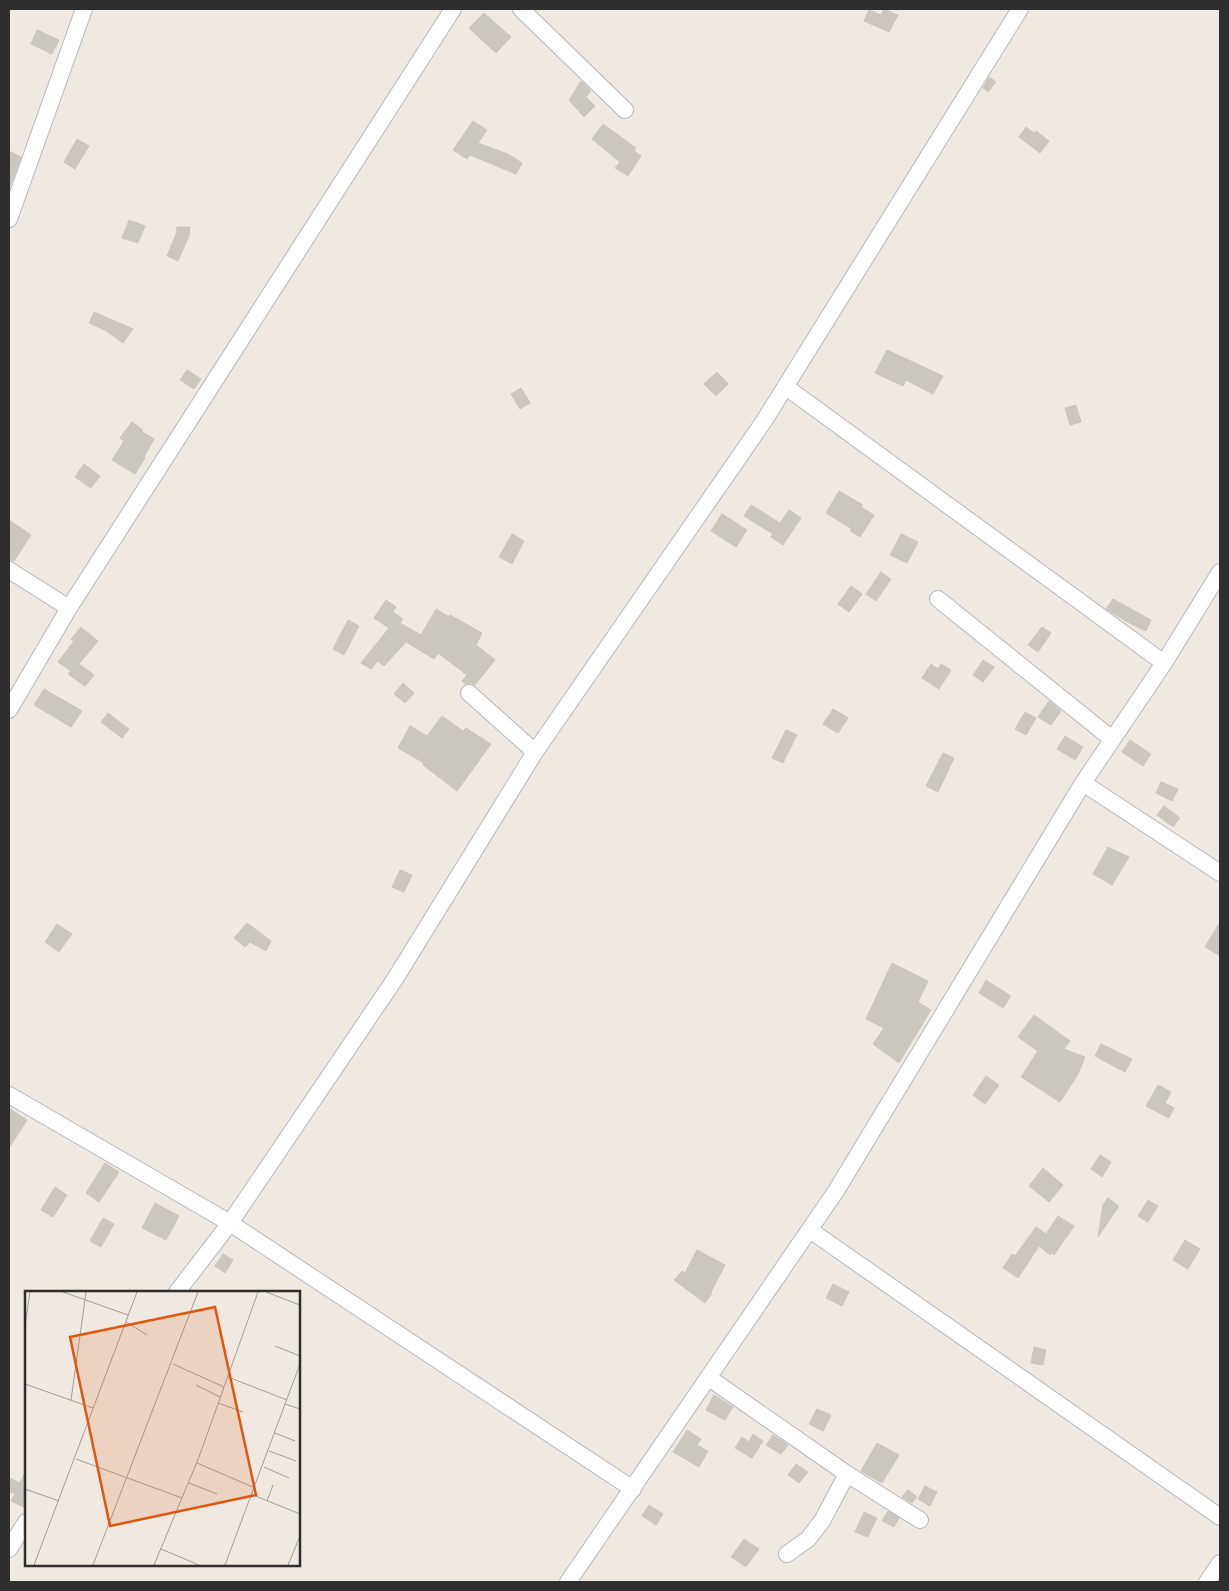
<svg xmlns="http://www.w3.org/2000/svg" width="1229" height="1591" viewBox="0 0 1229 1591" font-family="'Varela Round',sans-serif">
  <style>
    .building { fill: #cbc7bf; stroke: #cbc5ba }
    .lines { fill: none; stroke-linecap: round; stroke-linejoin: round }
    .street-casing { stroke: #b4b7c1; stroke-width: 18 }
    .street { stroke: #fff; stroke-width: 16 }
    .inset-road { fill: none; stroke: #a29e99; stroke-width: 1 }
    .view { fill: #df570e; fill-opacity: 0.15; stroke: #df570e; stroke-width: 2.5 }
    .inset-edge { fill: none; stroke: #2e2e2e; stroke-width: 2.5 }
  </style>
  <rect width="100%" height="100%" fill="#efe9e1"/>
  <path class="building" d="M884,9L898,15L889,32L864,21L869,10L881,15Z
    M484,13L511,37L496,53L469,28Z
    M37,30L59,40L52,54L31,44Z
    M989,77L996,82L988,92L983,88Z
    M581,81L591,91L586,97L595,106L584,117L569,100Z
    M473,121L487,130L478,143L508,154L522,163L516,174L470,155L467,159L453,150Z
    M603,124L636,148L634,151L641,156L628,176L615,168L620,162L592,139Z
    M1026,127L1034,133L1036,131L1049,141L1040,153L1019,137Z
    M77,139L89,146L75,169L64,162Z
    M9,151L21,157L9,189Z
    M129,220L145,226L138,243L122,238Z
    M177,227H190L189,236L178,261L167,256L176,234Z
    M94,312L133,329L123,343L105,330L89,323Z
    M887,350L943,376L933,394L906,380L903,386L875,373Z
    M187,370L201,379L194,389L180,380Z
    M717,372L728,384L716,396L704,384Z
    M521,388L530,403L520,409L511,394Z
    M1076,405L1081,422L1070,425L1065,408Z
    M132,422L143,430L142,432L154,439L144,457L145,458L135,474L112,460L124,441L120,438Z
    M84,464L100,476L91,488L75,477Z
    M839,491L863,505L861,507L874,515L860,537L850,531L852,529L826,513Z
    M751,505L780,523L789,510L801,518L783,545L771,537L773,534L744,516Z
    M722,514L747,530L736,547L711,531Z
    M9,520L31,535L14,561L9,560Z
    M512,534L524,541L512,564L499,557Z
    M901,534L918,542L907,563L890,555Z
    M881,572L891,579L876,601L866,594Z
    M851,586L862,594L849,612L838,604Z
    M1113,599L1151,620L1146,631L1131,624L1106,609Z
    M386,600L396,607L393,612L403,619L400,623L421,635L436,609L449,617L450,615L482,633L476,645L495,660L475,685L471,683L465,684L462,681L467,675L438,653L434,659L406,642L384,666L378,661L371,669L361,663L389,628L374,618Z
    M348,620L359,626L344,655L333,649Z
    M81,627L98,641L79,664L94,675L85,686L68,674L71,671L58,662L74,641L71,639Z
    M1042,627L1051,633L1038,652L1028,645Z
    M983,660L994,667L983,682L973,675Z
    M931,664L938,669L941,664L951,670L939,689L922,678Z
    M403,683L414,693L405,703L394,694Z
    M44,689L82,711L71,727L34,705Z
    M1049,701L1061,711L1051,725L1038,717Z
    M833,709L848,718L838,733L823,724Z
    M1025,712L1036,718L1026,735L1015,729Z
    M108,713L129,729L122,738L101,722Z
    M442,716L463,731L466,728L491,744L457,791L423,765L424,763L398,748L410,726L427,736Z
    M786,730L797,735L783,763L772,758Z
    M1065,736L1083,747L1075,760L1057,749Z
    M1130,740L1151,754L1143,766L1122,752Z
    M943,753L954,758L938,792L926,786Z
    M1161,782L1178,789L1172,801L1156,793Z
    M1164,806L1180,818L1173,827L1157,815Z
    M1108,847L1129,857L1112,885L1093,874Z
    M400,870L412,875L404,892L392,887Z
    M1220,922V956L1205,947Z
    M247,923L271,941L266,951L250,942L245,947L234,938Z
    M57,924L72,934L59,952L45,942Z
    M892,963L928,981L918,1002L931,1010L899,1063L873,1044L884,1028L866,1019Z
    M986,980L1011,996L1003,1008L979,993Z
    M1034,1015L1070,1041L1064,1049L1085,1057L1077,1076L1060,1102L1021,1077L1038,1051L1018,1037Z
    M1101,1044L1132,1059L1125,1072L1095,1056Z
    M986,1076L999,1085L985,1104L973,1095Z
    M1158,1085L1171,1092L1165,1103L1174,1108L1169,1118L1146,1106Z
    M9,1108L27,1120L9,1148Z
    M1100,1155L1111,1162L1102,1177L1091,1169Z
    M105,1163L119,1172L99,1202L86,1193Z
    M1043,1168L1063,1185L1049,1202L1029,1186Z
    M55,1187L67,1195L53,1217L41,1210Z
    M1108,1198L1119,1206L1098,1237L1103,1205Z
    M1148,1200L1158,1206L1148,1222L1138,1216Z
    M155,1203L179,1216L166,1240L142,1228Z
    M1058,1216L1074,1226L1054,1255L1052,1253L1050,1255L1039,1246L1018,1278L1003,1268L1012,1254L1015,1256L1036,1227L1046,1234Z
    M103,1218L114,1224L101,1247L90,1241Z
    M1185,1240L1200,1249L1188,1269L1173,1260Z
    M697,1250L725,1265L711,1292L712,1293L705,1303L674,1280L682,1271L685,1273Z
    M223,1254L233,1260L225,1273L215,1266Z
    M833,1284L849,1292L842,1306L826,1298Z
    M1034,1347L1046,1350L1043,1365L1031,1363Z
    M714,1395L733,1407L725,1420L706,1410Z
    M817,1409L831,1415L823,1431L809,1424Z
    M687,1430L701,1439L697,1445L708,1451L699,1467L673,1452Z
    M753,1434L763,1441L752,1458L735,1448L742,1437L749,1442Z
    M773,1435L788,1445L781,1454L766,1445Z
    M877,1443L899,1455L882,1483L861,1471Z
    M796,1464L808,1472L799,1483L788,1475Z
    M26,1470V1508L11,1501L15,1494L9,1491V1478L20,1483Z
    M925,1486L937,1492L930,1506L918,1499Z
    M908,1490L917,1497L912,1503L902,1497Z
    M649,1505L663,1514L656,1525L642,1516Z
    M888,1511L899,1518L894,1527L882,1521Z
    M864,1512L877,1518L868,1537L855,1532Z
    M744,1539L759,1549L746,1567L731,1557Z"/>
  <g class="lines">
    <defs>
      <path id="street" d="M521,9L625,110
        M9,219L84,9
        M786,387L1164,663
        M9,570L69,608
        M938,599L1112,739
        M469,693L535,752
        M9,710L69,608L453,9
        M1083,783L1220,873
        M9,1095L230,1223L633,1489
        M810,1230L1220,1517
        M177,1292L230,1223L395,979L535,752L764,421L1020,9
        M709,1378L847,1474L920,1520
        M9,1549L26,1522
        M787,1554L808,1539L822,1521L847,1474
        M568,1582L836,1191L1083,783L1164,663L1220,572
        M1207,1582L1220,1563"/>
    </defs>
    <use href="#street" class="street-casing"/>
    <use href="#street" class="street"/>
  </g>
  <g transform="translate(25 1291)">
    <rect width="275" height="275" fill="#efe9e1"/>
    <path class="inset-road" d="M38,1L103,24M241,1L275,14M101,31L122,44M0,35L5,1M250,55L275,65M148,73L199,96M203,86L262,109M0,93L68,117M171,94L195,106M46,109L61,1M193,112L218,121M260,113L275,118M250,142L270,150M244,160L271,170M51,168L157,207M172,172L230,197M239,176L264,187M164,192L192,203M0,198L34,210M228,204L275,223M242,210L248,194M136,258L174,274M9,274L112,1M68,274L173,1M129,274L174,166L233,1M200,274L275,73M263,274L275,245"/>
    <path class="view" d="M190,16L231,204L85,235L45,46Z"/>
    <rect width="275" height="275" class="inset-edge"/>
  </g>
  <rect width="1229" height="1591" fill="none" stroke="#2e2e2e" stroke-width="20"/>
</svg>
